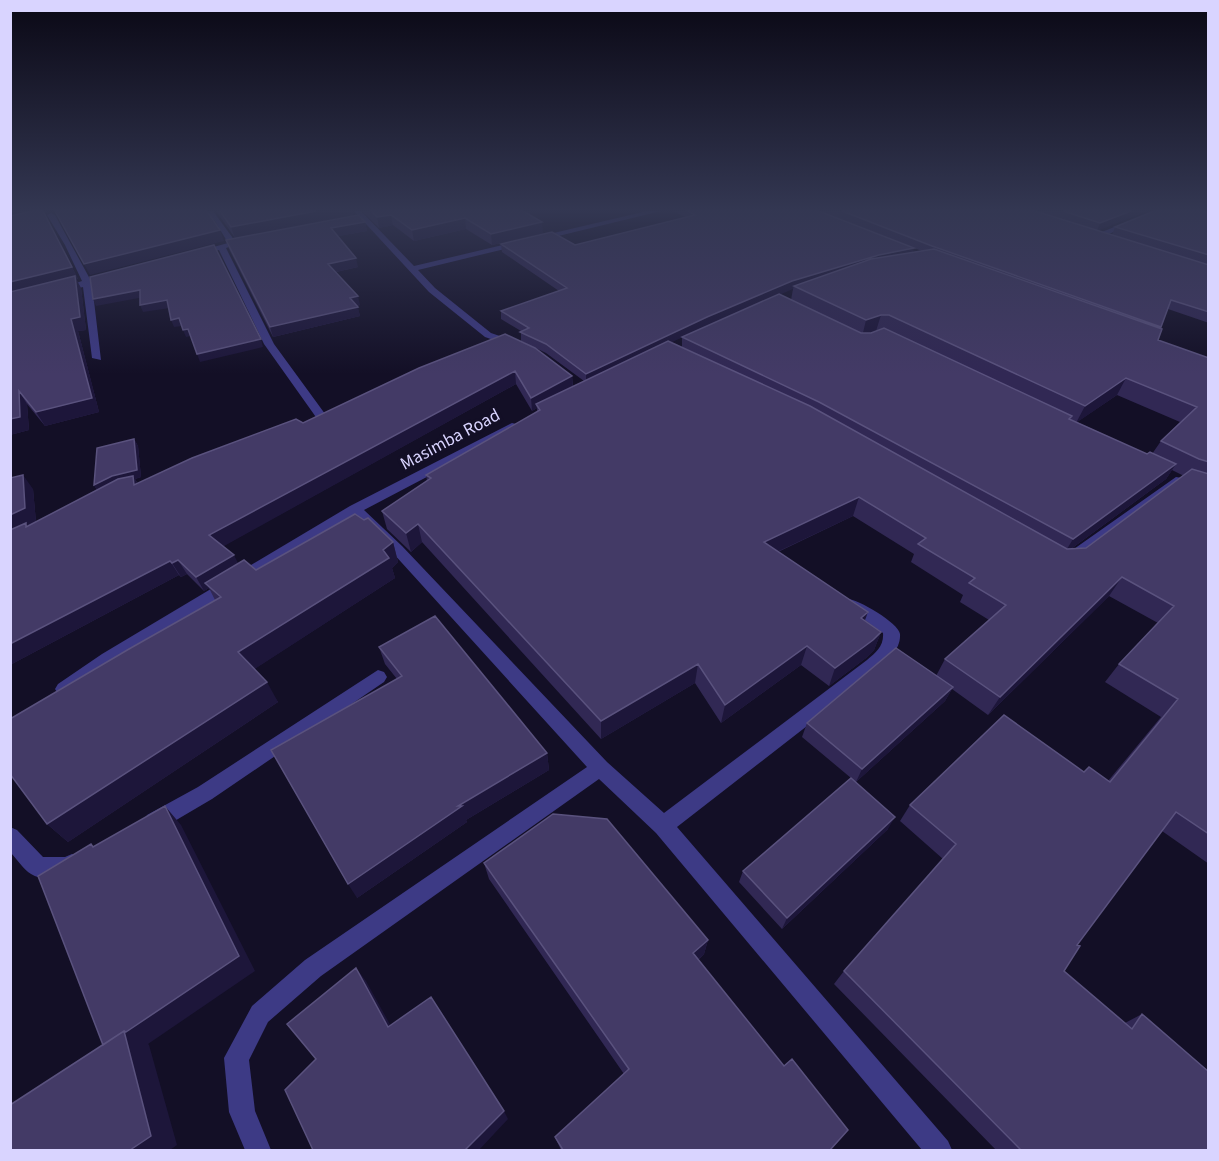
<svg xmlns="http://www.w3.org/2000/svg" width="1219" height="1161" viewBox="0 0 1219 1161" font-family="'Source Sans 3',sans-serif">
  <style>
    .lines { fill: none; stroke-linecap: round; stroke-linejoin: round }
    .minor { fill: #3d3a85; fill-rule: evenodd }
    .wall { fill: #312854; fill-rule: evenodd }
    .shaded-wall { fill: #1d163a }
    .building { fill: #433a66; stroke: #5a527e; stroke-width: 1.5 }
    .labels { text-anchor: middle; stroke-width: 6; stroke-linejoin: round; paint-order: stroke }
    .far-street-label { font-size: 18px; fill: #d9d4ff; stroke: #130f26 }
  </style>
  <rect width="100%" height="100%" fill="#130f26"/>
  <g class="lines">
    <path class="minor" d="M206,211H213L235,241L248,238L252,240L226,248L274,344L328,418L326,420H318L264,344L219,250L196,255L192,253L228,243L215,221Z
      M354,211H361L414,266L647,211H661L418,270L435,288L491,333L520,343V347L516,348L485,337L429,292Z
      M1154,211H1164L1099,238L1092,236Z
      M51,213L55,215L90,279L109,274L113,277L92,284L101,360L92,358L83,287L60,293L56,290L82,281L65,245L47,215Z
      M512,423L516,424V430L364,510L402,546L607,762L664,813L867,660C876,652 884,646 883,633L844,607L841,603L844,599C854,596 899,623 900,634C901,649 888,660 879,670L677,827L948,1141L952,1150H922L656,833L599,779L321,976L268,1022L249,1060L255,1111L271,1150H245L229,1112L224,1058L252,1006L305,960L587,767L392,552L354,516L114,664L70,694L64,696L58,694L55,689L58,684L102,654L350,506Z
      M1176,477L1195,480L1208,486V495L1179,485L1074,564H1064L1062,560L1064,556Z
      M378,670L384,672L387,677L384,682L212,799L161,829L154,831L147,829L144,822L147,815L198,787Z
      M10,827L17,830L43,857H65L72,854L79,857L82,864L79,871C67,877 44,883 31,874C23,869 17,859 10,852Z"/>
  </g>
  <path class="wall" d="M10,211H46L44,212L78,279H76L81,288L86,330L78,331L99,412L45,426L27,404L29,430L10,435Z
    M216,211H352L353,215L235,238Z
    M362,211H530V214H529L543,233L492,245L466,229L414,241L393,225L379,228Z
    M673,211H819L913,252L922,251L821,211H1147L1097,230L1112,235L1115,227L1154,211H1209V323L1168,309L1160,328L1158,340L1209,358V864L1162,831L1077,945L1064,971L1125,1023L1142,1014L1209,1150H996L834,984L844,971L943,859L900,821L910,805L1084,772L1108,781L1161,717L1105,682L1119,664L1158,623L1109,596L988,715L952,689L945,701L856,782L888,829L782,929L739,882L743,871L851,778L802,737L807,723L936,676L945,659L989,620L960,602L963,595L911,562L914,554L853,516L778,552L865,620L881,632L874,650L866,658L829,686L801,665L721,723L695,683L601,739L422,542L411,552L387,529L382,511L427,481L426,475L537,412V408L532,411L516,384L223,546L238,564L256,570L393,542L398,562L392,568L395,578L254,669L278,702L68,842L47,824L215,600L209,588L204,591L187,574L181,577L179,575L10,665L33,489L36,522L97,490L94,485L134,439L138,446L141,477L135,479L138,484L303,423L505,334L572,376L573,386L584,381L546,353L521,341V331L501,319V311L559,291L502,252L501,244L575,245L685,217ZM791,289H793L791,300L682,337V347L671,342L706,326ZM1117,395L1180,422L1161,441L1152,454H1147L1077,422ZM1172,470L1184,476L1086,548L1071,549L1166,479Z
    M365,222L367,231L338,236L358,267L336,272L360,305L357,306L360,316L273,337L229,249L226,240Z
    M379,647L547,753L549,770L466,820L467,822L357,898L397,679L385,664Z
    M484,863L708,940L704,954L698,960L830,1150H561L555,1137L624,1074L489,879Z"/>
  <path class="shaded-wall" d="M10,211H46L44,212L78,279H76L81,288L86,330L78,331L99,412L45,426L36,412L10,296Z
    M316,211H352L353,215L235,238L231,227Z
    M1131,211H1147L1097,231L1100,223Z
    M391,215L393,225L379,228L377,217Z
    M465,218L466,229L414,241L412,230Z
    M365,222L367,231L333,237L331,228Z
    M542,222L543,233L492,245L491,234Z
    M220,230L224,241L90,275L84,264Z
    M914,248L912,256L794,286L793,289L706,326L586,383V374L707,317L792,281L879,255Z
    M356,258L358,267L331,273L328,264Z
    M140,290L144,297L96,306L93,299Z
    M358,296L360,305L352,307L350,298Z
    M167,300L170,308L143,312L140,305Z
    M358,307L360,316L273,337L270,327Z
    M881,315L876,331L862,337L866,320Z
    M179,318L182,326L174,327L171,320Z
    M188,329L191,336L186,337L183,330Z
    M261,339L263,347L200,362L197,354Z
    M515,371L516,384L217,550L209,535Z
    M572,376L573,390L536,404L537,408L532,411L531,398Z
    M1126,378L1117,395L1076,423L1085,406Z
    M19,391L27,404L29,430L10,435V419Z
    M134,439L138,446L141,477L135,479L141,490L98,492L94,485Z
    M1176,464L1166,479L1064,554L1073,539Z
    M23,475L33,489L36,522L10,534V515Z
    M859,497L853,516L760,560L764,542Z
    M418,524L422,542L411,552L406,533Z
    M393,542L398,562L392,568L395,578L250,672L238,652L383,550Z
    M234,555L241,569L205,583L209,588L204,591L196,577Z
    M178,560L187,574L181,577L172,563Z
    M170,561L179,575L10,665V644Z
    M1122,577L1109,596L988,715L1000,697Z
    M868,612L861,631V618Z
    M881,632L874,650L866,658L829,686L835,668Z
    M807,646L801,665L721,723L725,705Z
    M698,664L695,683L601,739V721Z
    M267,682L278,702L68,842L47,824Z
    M953,687L945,701L856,782L862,769Z
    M547,753L549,770L466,820L467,822L357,898L348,884L458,806Z
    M165,806L181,825L255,971L148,1044L149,1045L177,1145L170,1150H130L124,1031Z
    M895,817L888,829L782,929L787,918Z
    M708,940L704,954L689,967L693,953Z
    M356,968L366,981L398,1039L388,1027Z
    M504,1111L508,1119L479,1150H465Z"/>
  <path class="building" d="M32,211H43L72,267L10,282V216Z
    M55,211H207L220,230L84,264Z
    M220,211H316L231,227Z
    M371,211H523L542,222L491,234L465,218L412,230L391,215L377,217Z
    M688,211H819L914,248L879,255L792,281L707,317L586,374L546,344L520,332L529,328L501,311L567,288L501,244L552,232L575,245L695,215Z
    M842,211H1035L1209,265V312L1171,300L1161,327L932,246Z
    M1063,211H1131L1100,223Z
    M1154,211H1203L1209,213V255L1115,227Z
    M358,215L365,222L331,228L356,258L328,264L358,296L350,298L358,307L270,327L226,240Z
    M214,245L261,339L197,354L188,329L183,330L179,318L171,320L167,300L140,305V290L93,299L90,277Z
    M934,249L1162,329L1158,340L1209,358V462L1199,459L1161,441L1197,407L1126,378L1085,406L889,315H881L866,320L794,286L871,259Z
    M75,276L80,317L71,319L92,398L36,412L19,391L20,417L10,419V292Z
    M779,294L861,333H871L884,328L1072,416L1069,419L1147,454L1150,452L1176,464L1073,539L819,402L682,337Z
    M505,334L535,348L572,376L531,398L515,371L209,535L234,555L196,577L178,560L172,563L170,561L10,644V530L26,523V527L118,479L133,476L134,485L192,458L296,419L303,423L419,368Z
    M668,341L810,406L1067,549L1086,548L1192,469L1209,474V834L1176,812L1077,945L1080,946L1064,971L1132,1029L1142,1014L1209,1072V1150H1021L844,971L956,844L910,805L1004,715L1084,772L1089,767L1110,782L1178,699L1119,664L1174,606L1122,577L1000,697L945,659L1006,605L969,583L975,578L918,544L926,538L859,497L764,542L868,612L861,618L881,632L873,640L835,668L807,646L725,705L698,664L601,721L418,524L406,533L382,511L431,478L426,475L540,410L536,404Z
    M134,439L137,470L112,476L94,485L97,448Z
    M23,475L25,508L10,515V478Z
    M355,514L364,520L368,518L393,542L383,550L389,558L238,652L267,682L47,824L10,774V719L129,649L221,597L205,583L244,560L256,570Z
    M435,616L547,753L458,806H462L348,884L271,750L402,676L379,647Z
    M896,648L953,687L862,769L807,723Z
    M851,778L895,817L787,918L743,871Z
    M165,806L239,956L126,1032L124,1031L103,1045L38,876L91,844L93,847Z
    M553,814L607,819L708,940L693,953L784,1066L792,1059L848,1130L830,1150H563L555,1137L629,1069L484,863Z
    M356,968L388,1027L431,997L504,1111L465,1150H313L285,1090L316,1059L287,1024Z
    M124,1031L151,1136L130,1150H10V1105Z"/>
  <linearGradient id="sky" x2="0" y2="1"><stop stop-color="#0a0815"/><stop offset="0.56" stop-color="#333752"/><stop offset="1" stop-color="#333752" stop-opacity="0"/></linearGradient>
  <rect width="1219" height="374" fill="url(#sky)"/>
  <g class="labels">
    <g class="far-street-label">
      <text transform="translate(450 439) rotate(-28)" y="6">Masimba Road</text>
    </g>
  </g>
  <rect width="1219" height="1161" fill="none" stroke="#d9d4ff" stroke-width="24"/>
</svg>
